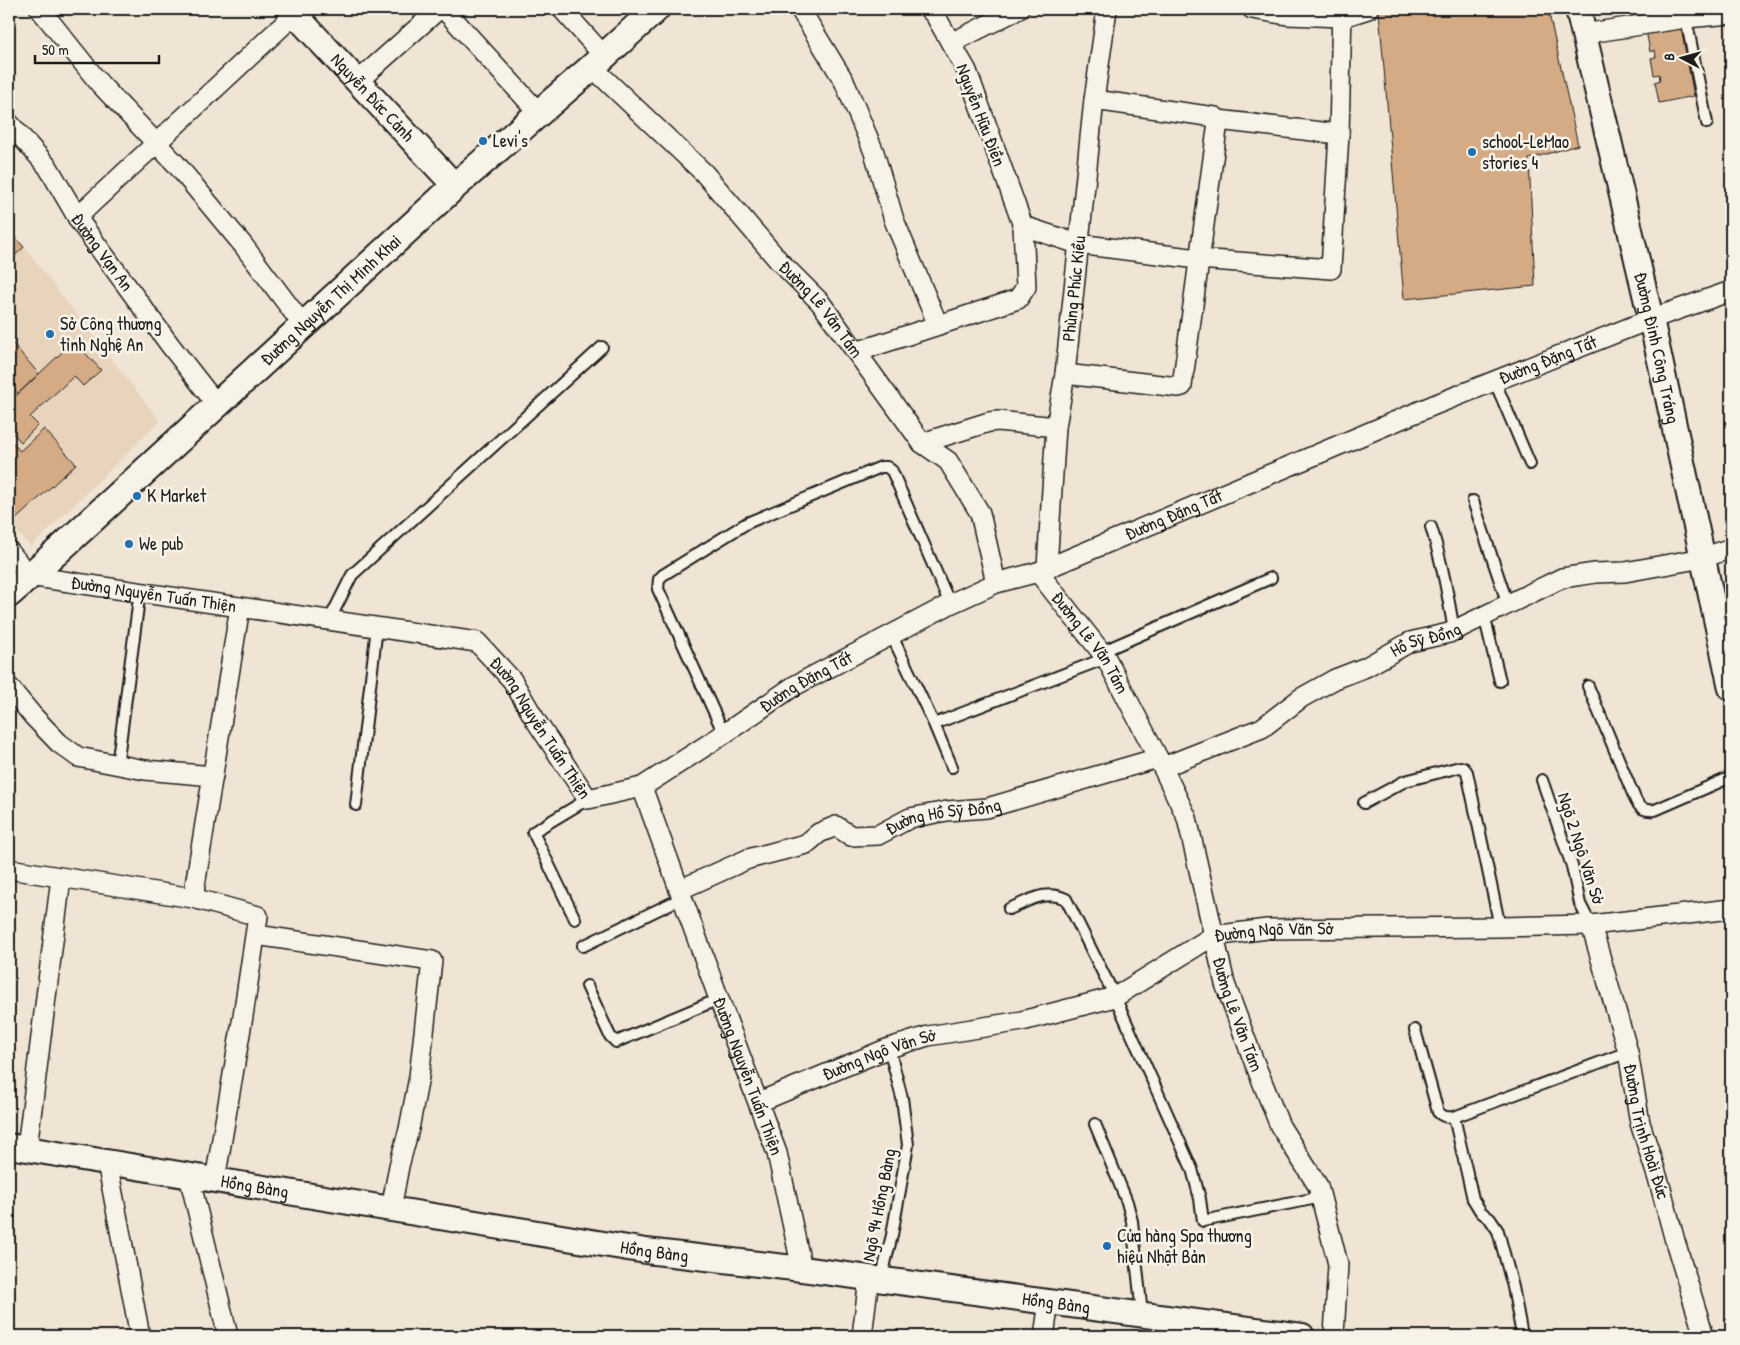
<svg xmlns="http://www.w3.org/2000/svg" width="1740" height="1345" viewBox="0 0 1740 1345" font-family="'Patrick Hand',sans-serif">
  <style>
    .built { fill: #e8d4bd }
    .building { fill: #d5ab86; stroke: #1c1c1c }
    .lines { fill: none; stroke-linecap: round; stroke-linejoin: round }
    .service-casing { stroke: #1c1c1c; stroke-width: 14 }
    .minor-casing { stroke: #1c1c1c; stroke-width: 22 }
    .tertiary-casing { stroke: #1c1c1c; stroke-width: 28 }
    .secondary-casing { stroke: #1c1c1c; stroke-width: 30 }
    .service { stroke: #f7f3e8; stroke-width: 10 }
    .minor { stroke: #f7f3e8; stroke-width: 19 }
    .tertiary { stroke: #f7f3e8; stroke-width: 24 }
    .secondary { stroke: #f7f3e8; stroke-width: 26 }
    .poi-dot { fill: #1f6fb2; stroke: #f7f3e8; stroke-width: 2 }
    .labels { text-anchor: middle; stroke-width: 5; stroke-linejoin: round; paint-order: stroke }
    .street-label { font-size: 18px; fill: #1c1c1c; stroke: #f7f3e8 }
    .poi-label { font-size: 18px; fill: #1c1c1c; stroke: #f7f3e8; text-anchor: start }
  </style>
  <rect width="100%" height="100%" fill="#f0e5d4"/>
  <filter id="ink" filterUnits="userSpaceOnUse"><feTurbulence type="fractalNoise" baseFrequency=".02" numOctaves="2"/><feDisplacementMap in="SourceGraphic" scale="10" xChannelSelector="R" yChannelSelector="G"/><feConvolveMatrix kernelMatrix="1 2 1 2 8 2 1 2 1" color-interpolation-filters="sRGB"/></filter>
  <g filter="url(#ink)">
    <path class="built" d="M9,231L24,247L160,421L31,547L9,523Z"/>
    <path class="building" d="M1391,9H1548L1578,145L1529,159L1535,286L1404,299L1379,11Z
      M1680,22L1694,96L1659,103L1655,82L1660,80L1659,74L1654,75L1651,58L1656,57L1655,50L1650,52L1646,30Z
      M9,231L24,247L9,261Z
      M9,339L39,374L18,394L9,383Z
      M74,341L101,370L83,386L74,376L30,417L38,425L21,442L9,429V402Z
      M44,429L76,464L13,522L9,517V439L20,451Z"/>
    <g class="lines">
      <defs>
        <path id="service" d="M1684,9L1707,123
          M1495,382L1530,464
          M1473,501L1508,605
          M1431,527C1442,562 1448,596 1454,631
          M1484,615L1500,681
          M330,619L352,575L602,347
          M891,634L934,724L952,767
          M1101,652L1271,578
          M1588,686L1636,801C1641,809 1645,811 1655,810L1731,777
          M934,724L1106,658
          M724,734L658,589L659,579L663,575L747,523L881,467H887L892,471L950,604
          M117,766L140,591
          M1542,780L1572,866L1580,904L1591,925
          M1364,803L1405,781L1460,767L1464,768L1467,772L1500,927
          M356,805L377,627
          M1009,909C1029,901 1045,889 1066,899L1115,997L1192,1169L1200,1199L1203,1221L1322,1197
          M575,919L533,832L588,799
          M583,946L682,898
          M587,986L610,1036L616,1042L719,999
          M1415,1030L1438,1112C1443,1117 1447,1118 1454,1117L1628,1052
          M1454,1117L1473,1199L1481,1212L1490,1219L1498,1231L1513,1287L1521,1330
          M1095,1124L1127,1202L1132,1221L1142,1314
          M881,1280L892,1235L908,1145L902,1098L889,1048"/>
        <g id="minor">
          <path d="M40,9L100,84L176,164L243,245L303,325"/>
          <path d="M444,9L539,113"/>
          <path d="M562,9L604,56"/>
          <path d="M800,9L844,81L874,152L894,220L938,325"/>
          <path d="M1252,9L1287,15L1343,17L1368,9"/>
          <path d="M1583,34L1686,18L1731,14"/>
          <path d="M951,43L1019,9"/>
          <path id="s1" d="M592,67L704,173L779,261L820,302L922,443L948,461L980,513L996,583"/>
          <path d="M357,82L439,9"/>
          <path d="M1218,120L1339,134"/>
          <path id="s2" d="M9,123L48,167L80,222L170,345L217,405"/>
          <path d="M77,217L295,14"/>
          <path d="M1023,226L1078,244L1198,259L1331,269L1339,134L1342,9"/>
          <path d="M856,352L1018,299L1026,287L1023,226L967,71L935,15L929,9"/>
          <path d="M1065,374L1178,387L1182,386L1218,122L1215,117L1094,100"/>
          <path d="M922,443L989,422L998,421L1056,427"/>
          <path id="s3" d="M9,551L29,576L477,642L512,680L536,721L588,799L642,787L719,999L777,1153L802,1269"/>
          <path id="s4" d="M1047,567L1056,427L1065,374L1094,100L1107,9"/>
          <path id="s5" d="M1038,572L1106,658L1158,758L1187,818L1225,984L1253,1059L1280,1126L1318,1186L1338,1264L1334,1336"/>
          <path d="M9,687L33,716L59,743L78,757L145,770L213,776"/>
          <path id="s6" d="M1163,767L1262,728L1301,698L1335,679L1366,667L1410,642L1449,633L1562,578L1595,573L1625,572L1703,558L1731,548"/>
          <path id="s7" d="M642,787L724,734L794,686L950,604L996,583L1038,572L1434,405L1651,319L1731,291"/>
          <path d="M9,869L193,898L258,916L243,1016L215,1180"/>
          <path id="s8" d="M679,890L748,859L806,844L819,833L836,826L851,836L878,835L910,818L947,811L987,808L1158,758"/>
          <path d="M193,898L240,607"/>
          <path id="s9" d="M1591,925L1628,1052L1640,1123L1660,1185L1675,1241L1704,1336"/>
          <path d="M256,935L432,961L419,1077L409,1129L399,1166L391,1209"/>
          <path id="s10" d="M759,1102L889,1048L928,1036L1022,1021L1115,997L1213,936L1267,929L1500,927L1591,925L1731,909"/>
          <path d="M27,1148L61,878"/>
          <path d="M107,1162L140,1336"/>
          <path d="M189,1176L228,1336"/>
          <path d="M862,1336L869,1278"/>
          <path d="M1044,1336L1049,1302"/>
        </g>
        <g id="tertiary">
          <path id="s11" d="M290,9L455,186"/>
          <path id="s12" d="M1578,9L1651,319L1731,688"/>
          <path id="s13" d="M9,1146L646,1251L802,1269L1302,1336"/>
        </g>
        <g id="secondary">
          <path id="s14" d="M9,594L58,551L455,186L592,67L656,9"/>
        </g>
      </defs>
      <use href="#service" class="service-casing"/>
      <use href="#minor" class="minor-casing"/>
      <use href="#tertiary" class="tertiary-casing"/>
      <use href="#secondary" class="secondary-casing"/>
      <use href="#service" class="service"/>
      <use href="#minor" class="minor"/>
      <use href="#tertiary" class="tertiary"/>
      <use href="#secondary" class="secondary"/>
    </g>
  </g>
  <g class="poi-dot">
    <circle cx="483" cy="141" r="5"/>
    <circle cx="1472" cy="152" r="5"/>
    <circle cx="50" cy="334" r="5"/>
    <circle cx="137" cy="496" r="5"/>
    <circle cx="129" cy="544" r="5"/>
    <circle cx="1107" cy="1246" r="5"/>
  </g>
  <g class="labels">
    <g class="street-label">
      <text dy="6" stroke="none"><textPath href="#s11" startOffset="121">Nguyễn Đức Cảnh</textPath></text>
      <text transform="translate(981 115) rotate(69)" y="6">Nguyễn Hữu Điền</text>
      <text dy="6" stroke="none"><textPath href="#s2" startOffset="160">Đường Vạn An</textPath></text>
      <text dy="6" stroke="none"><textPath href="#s4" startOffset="280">Phùng Phúc Kiều</textPath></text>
      <text dy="6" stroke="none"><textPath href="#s14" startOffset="436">Đường Nguyễn Thị Minh Khai</textPath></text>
      <text dy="6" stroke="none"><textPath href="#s1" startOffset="334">Đường Lê Văn Tám</textPath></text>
      <text dy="6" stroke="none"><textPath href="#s12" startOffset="348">Đường Đinh Công Tráng</textPath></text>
      <text dy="6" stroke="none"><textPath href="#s7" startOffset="1005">Đường Đặng Tất</textPath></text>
      <text dy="6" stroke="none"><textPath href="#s7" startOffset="600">Đường Đặng Tất</textPath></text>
      <text dy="6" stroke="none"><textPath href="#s3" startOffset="158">Đường Nguyễn Tuấn Thiện</textPath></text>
      <text dy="6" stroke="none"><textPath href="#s6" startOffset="294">Hồ Sỹ Đồng</textPath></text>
      <text dy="6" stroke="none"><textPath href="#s5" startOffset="88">Đường Lê Văn Tám</textPath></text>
      <text dy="6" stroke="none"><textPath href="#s7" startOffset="195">Đường Đặng Tất</textPath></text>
      <text dy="6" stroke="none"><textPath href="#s3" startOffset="592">Đường Nguyễn Tuấn Thiện</textPath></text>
      <text dy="6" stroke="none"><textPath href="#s8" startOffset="285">Đường Hồ Sỹ Đồng</textPath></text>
      <text transform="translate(1581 848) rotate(72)" y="6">Ngõ 2 Ngô Văn Sở</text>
      <text dy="6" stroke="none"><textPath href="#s10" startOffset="549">Đường Ngô Văn Sở</textPath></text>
      <text dy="6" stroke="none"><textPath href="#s5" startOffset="492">Đường Lê Văn Tám</textPath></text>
      <text dy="6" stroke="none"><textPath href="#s10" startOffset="129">Đường Ngô Văn Sở</textPath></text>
      <text dy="6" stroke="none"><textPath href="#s3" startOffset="1041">Đường Nguyễn Tuấn Thiện</textPath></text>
      <text dy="6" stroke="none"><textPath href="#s9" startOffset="214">Đường Trịnh Hoài Đức</textPath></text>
      <text dy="6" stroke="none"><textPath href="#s13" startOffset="249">Hồng Bàng</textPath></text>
      <text transform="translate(879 1205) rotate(-79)" y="6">Ngõ 94 Hồng Bàng</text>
      <text dy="6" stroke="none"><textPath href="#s13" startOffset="654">Hồng Bàng</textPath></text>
      <text dy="6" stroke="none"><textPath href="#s13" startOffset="1059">Hồng Bàng</textPath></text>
    </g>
    <g class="poi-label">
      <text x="493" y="147">Levi's</text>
      <text x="1482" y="148">school-LeMao<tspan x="1482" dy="21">stories 4</tspan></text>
      <text x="60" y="330">Sở Công thương<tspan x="60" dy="21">tỉnh Nghệ An</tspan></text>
      <text x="147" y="502">K Market</text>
      <text x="139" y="550">We pub</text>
      <text x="1117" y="1242">Cửa hàng Spa thương<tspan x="1117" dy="21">hiệu Nhật Bản</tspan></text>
    </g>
  </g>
  <rect width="1740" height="1345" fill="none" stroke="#f7f3e8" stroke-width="30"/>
  <rect x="15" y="15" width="1710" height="1315" fill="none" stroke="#1c1c1c" stroke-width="2" filter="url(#ink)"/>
  <g transform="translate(1682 58) rotate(276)" stroke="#f7f3e8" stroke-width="4" paint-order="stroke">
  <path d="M0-4L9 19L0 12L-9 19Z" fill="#1c1c1c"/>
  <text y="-8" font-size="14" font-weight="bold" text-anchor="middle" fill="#1c1c1c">B</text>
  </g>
  <path d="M35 55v8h124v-8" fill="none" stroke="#1c1c1c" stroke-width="2.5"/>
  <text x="42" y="55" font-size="15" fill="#1c1c1c" stroke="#f7f3e8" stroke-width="4" paint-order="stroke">50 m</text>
</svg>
